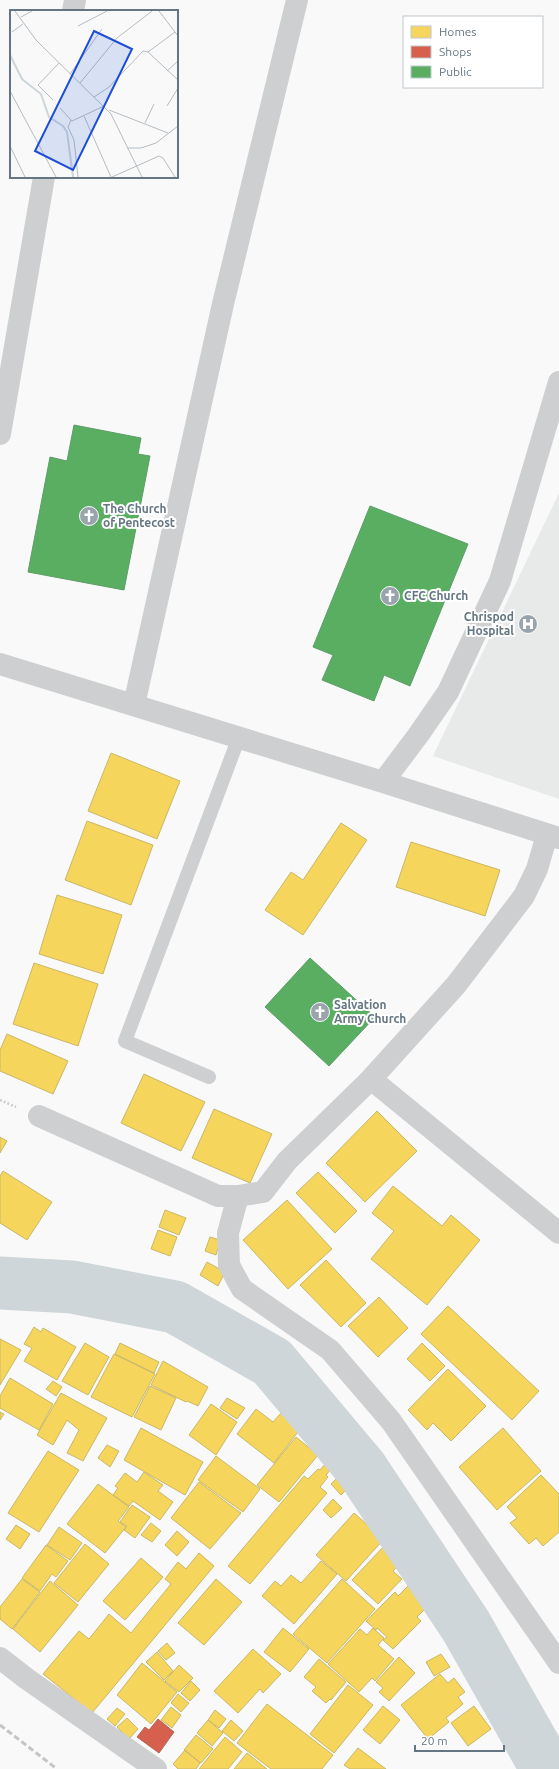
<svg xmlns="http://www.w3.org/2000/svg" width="559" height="1769" viewBox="0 0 559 1769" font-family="Ubuntu,sans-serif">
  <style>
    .built { fill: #e8e9e9 }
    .homes { fill: #f6d55c; stroke: #cab868 }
    .shops { fill: #d6604d; stroke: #b4675d }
    .public { fill: #5aae61; stroke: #5d9d6b }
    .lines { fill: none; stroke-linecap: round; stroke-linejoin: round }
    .river { stroke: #ced6d9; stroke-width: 53 }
    .path { stroke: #cbcccd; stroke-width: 2.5; stroke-dasharray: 2 2; stroke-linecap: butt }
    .service { stroke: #cecfd0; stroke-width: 14 }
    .minor { stroke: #cecfd0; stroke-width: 22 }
    .rail { stroke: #c3c5c6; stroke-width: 3; stroke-dasharray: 6 3; stroke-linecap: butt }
    .labels { text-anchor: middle; stroke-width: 4; stroke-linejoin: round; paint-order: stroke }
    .poi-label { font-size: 12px; font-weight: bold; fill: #657683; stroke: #fff; text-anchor: start }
    .inset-river { fill: none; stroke: #ced6d9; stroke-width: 2 }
    .inset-road { fill: none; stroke: #b5bdc3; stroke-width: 1 }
    .view { fill: #1d4ed8; fill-opacity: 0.15; stroke: #1d4ed8; stroke-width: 2 }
    .inset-edge { fill: none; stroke: #657683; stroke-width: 2 }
  </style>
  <rect width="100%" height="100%" fill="#f9f9f9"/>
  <path class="built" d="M559,493V799L433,756Z"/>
  <path class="homes" d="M111,753L180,781L157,839L88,811Z
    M87,821L153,845L131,905L65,880Z
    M341,823L367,840L303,935L265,910L291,872L303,880Z
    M411,842L500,870L485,916L396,887Z
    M57,895L122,915L103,974L39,954Z
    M34,963L98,984L78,1046L13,1024Z
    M7,1034L68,1061L53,1094L0,1071V1050Z
    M144,1074L205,1102L181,1151L121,1123Z
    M214,1109L272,1134L250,1183L192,1158Z
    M377,1111L417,1151L365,1202L326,1163Z
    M0,1137L7,1141L0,1153Z
    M3,1171L52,1202L27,1240L0,1223V1176Z
    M318,1172L357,1211L335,1233L296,1193Z
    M393,1186L442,1226L451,1215L480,1240L427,1305L371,1259L394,1231L372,1213Z
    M287,1200L332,1249L288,1289L243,1240Z
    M165,1210L186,1218L179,1235L159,1227Z
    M158,1230L177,1237L170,1256L151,1249Z
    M210,1237L220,1240L216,1255L205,1251Z
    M326,1260L366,1303L341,1327L300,1285Z
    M207,1262L225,1272L218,1286L200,1275Z
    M379,1297L408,1328L378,1357L348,1326Z
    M448,1306L539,1391L512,1420L421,1334Z
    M34,1327L41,1332L43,1328L76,1347L57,1380L24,1361L32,1348L24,1344Z
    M0,1339L21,1350L0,1385Z
    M85,1343L109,1357L88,1395L62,1381Z
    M120,1343L159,1362L154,1373L115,1354Z
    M422,1343L445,1366L430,1381L407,1359Z
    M114,1354L155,1374L132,1417L91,1397Z
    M163,1361L208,1387L198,1406L187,1401L186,1402L151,1385Z
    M448,1369L486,1406L451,1441L433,1423L427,1430L408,1410Z
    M10,1378L53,1404L39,1430L0,1408V1396Z
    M53,1381L62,1387L56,1396L46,1389Z
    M150,1386L176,1398L161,1430L134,1417Z
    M61,1393L107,1418L83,1461L67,1453L79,1430L67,1420L53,1445L37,1435Z
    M227,1398L245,1408L237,1419L220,1408Z
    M294,1398L303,1403L295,1416L286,1410Z
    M211,1404L237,1422L216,1455L189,1435Z
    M256,1409L273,1422L281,1413L301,1428L274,1463L237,1434Z
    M0,1412L4,1414L0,1420Z
    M141,1428L203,1462L185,1495L124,1460Z
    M503,1428L541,1471L497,1510L459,1467Z
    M296,1437L318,1455L279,1502L257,1485Z
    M107,1445L119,1451L110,1467L98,1458Z
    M48,1451L79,1470L39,1532L8,1513Z
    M216,1456L260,1489L243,1512L198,1480Z
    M325,1464L331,1469L326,1475L328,1477L320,1487L327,1493L250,1584L228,1566L304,1476L308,1479L318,1469L320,1470Z
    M144,1472L163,1485L158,1491L173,1502L160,1520L133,1501L129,1506L113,1495L118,1488L115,1486L125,1473L137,1482Z
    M340,1475L350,1486L341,1495L331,1484Z
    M541,1475L559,1494V1532L543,1546L536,1538L529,1544L510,1523L517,1518L507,1507Z
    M199,1482L241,1513L210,1549L171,1518Z
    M98,1484L129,1507L118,1521L126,1527L105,1553L67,1524Z
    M333,1499L342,1508L331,1518L323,1510Z
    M132,1505L150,1517L135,1538L124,1530L127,1526L120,1522Z
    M354,1513L384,1539L346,1581L316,1555Z
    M151,1523L161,1531L152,1542L141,1535Z
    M16,1525L30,1534L20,1549L6,1539Z
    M59,1527L82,1543L70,1560L47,1545Z
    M177,1531L189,1542L177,1556L165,1545Z
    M85,1544L109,1564L78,1602L54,1583Z
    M46,1545L68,1561L56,1577L52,1574L40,1591L22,1578Z
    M385,1545L402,1561L393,1571L402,1579L378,1604L352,1580Z
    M199,1553L214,1566L92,1713L43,1674L79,1631L89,1639L109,1614L131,1633L171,1584L165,1579L178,1562L186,1569Z
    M141,1558L163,1577L125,1620L103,1601Z
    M321,1561L337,1574L294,1624L262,1596L275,1581L281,1586L291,1575L301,1583Z
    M22,1579L40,1592L12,1629L0,1619V1607Z
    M216,1579L242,1602L204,1645L178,1623Z
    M342,1579L375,1609L327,1663L293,1634Z
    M50,1581L78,1605L40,1652L13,1629Z
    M410,1584L430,1604L417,1617L421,1621L393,1649L383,1640L387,1637L377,1628L376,1630L366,1621L395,1592L398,1596Z
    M283,1628L309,1649L290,1672L264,1652Z
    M373,1628L384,1638L378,1645L394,1659L375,1681L372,1678L359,1692L328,1664L360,1629L367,1635Z
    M167,1643L175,1653L166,1660L158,1651Z
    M253,1649L281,1674L263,1693L260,1689L238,1713L214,1691Z
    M157,1652L173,1671L164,1680L146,1662Z
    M441,1654L450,1667L434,1676L426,1662Z
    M399,1657L415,1673L389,1701L379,1692L383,1688L376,1682Z
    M319,1659L346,1682L331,1700L330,1699L326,1703L312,1691L316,1687L304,1677Z
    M142,1663L177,1692L151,1724L117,1695Z
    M179,1665L193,1678L179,1692L165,1681Z
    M440,1674L448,1683L454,1678L465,1692L458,1697L463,1704L446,1718L449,1722L428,1739L401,1705Z
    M191,1681L200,1690L190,1701L181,1693Z
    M348,1685L373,1705L334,1753L310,1734Z
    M178,1694L189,1703L181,1712L171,1703Z
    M267,1704L333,1755L322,1769H271L237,1743Z
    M383,1706L400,1720L380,1744L363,1730Z
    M474,1706L491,1729L468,1746L451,1723Z
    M171,1707L181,1715L172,1728L161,1720Z
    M117,1708L125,1714L115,1726L107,1719Z
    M215,1710L226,1719L219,1728L208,1720Z
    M127,1718L138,1729L129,1739L117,1727Z
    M208,1720L223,1733L212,1746L197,1733Z
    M231,1720L243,1731L234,1741L222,1731Z
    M196,1735L213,1749L201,1763L184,1750Z
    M225,1737L242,1752L228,1769H199Z
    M358,1748L386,1769H350L344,1765Z
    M185,1750L200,1763L196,1769H178L173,1764Z
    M247,1753L267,1769H234Z"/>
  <path class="shops" d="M158,1719L174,1732L159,1753L137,1737L145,1727L149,1730Z"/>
  <path class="public" d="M74,425L141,438L138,454L150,456L124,590L28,572L50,457L67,461Z
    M370,506L468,544L410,686L384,675L374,701L322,680L333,655L313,647Z
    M310,958L375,1017L329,1066L265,1007Z"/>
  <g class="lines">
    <path class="river" d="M0,1283L72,1287L175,1307L272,1362L361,1468L466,1626L547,1769"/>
    <path class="path" d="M0,1100L16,1107"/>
    <path class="service" d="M209,1077L125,1041L239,737"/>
    <path class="minor" d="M73,11L75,0
      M0,434L44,177
      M0,664L383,782L559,838
      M134,705L223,304L297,0
      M383,782L419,734L448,692L500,581L559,382
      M371,1079L559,1233
      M39,1116L218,1196H238L263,1192L287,1161L371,1079L456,985L524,896L537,869L547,835
      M238,1196L228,1233L229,1265L242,1289L330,1350L391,1421L559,1663
      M0,1658L27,1679L156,1769"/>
    <path class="rail" d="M0,1725L57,1769"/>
  </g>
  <defs>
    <symbol id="church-disc" viewBox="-11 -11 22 22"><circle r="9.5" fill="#99a4ac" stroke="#fff"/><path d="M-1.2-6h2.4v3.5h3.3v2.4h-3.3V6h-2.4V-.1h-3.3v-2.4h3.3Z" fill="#fff"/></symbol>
    <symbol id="hospital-disc" viewBox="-11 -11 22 22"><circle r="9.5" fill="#99a4ac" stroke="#fff"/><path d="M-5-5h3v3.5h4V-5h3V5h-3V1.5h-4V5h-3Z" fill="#fff"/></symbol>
  </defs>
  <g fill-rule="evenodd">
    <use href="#church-disc" x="78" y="505" width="22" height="22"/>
    <use href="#church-disc" x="379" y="585" width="22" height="22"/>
    <use href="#hospital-disc" x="517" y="613" width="22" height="22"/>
    <use href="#church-disc" x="309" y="1001" width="22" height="22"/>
  </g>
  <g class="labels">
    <g class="poi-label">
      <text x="103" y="513">The Church<tspan x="103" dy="14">of Pentecost</tspan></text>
      <text x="404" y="600">CFC Church</text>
      <text x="514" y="621" text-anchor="end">Chrispod<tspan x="514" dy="14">Hospital</tspan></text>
      <text x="334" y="1009">Salvation<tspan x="334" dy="14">Army Church</tspan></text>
    </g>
  </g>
  <g transform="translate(10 10)">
    <rect width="168" height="168" fill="#f9f9f9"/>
    <path class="inset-river" d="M0,45L12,69L31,84L39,107L53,116L57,122L63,167"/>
    <path class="inset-road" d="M5,1L26,30L101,104L132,167M149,1L168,26M11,7L22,1M68,16L97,1M2,22L13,14M138,42L165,22M157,61L168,51M60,64L92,19M70,73L107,28L142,1M0,81L46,167M84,87L99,77L133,41L138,42L168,70M43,90L28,75L49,53M157,96L168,78M50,98L62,111L94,96M99,100L158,123M74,106L101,167M61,110L58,117L64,130L68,167M135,113L144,94M0,136L15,167M117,138H131L146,133L168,116M102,167L149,146L153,148L165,167"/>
    <path class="view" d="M84,21L122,39L63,160L25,141Z"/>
    <rect width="168" height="168" class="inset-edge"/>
  </g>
  <rect x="403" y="16" width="140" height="72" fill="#ffffff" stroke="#c1c8cd"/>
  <rect x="411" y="26" width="20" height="12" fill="#f6d55c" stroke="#c1c8cd"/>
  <text x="439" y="36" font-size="12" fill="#657683">Homes</text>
  <rect x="411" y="46" width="20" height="12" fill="#d6604d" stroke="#c1c8cd"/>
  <text x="439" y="56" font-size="12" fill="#657683">Shops</text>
  <rect x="411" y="66" width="20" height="12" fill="#5aae61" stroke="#c1c8cd"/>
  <text x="439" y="76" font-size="12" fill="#657683">Public</text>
  <path d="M415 1745v6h89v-6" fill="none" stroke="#657683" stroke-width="2"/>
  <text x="421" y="1745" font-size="12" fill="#657683" stroke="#ffffff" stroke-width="3" paint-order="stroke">20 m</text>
</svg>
